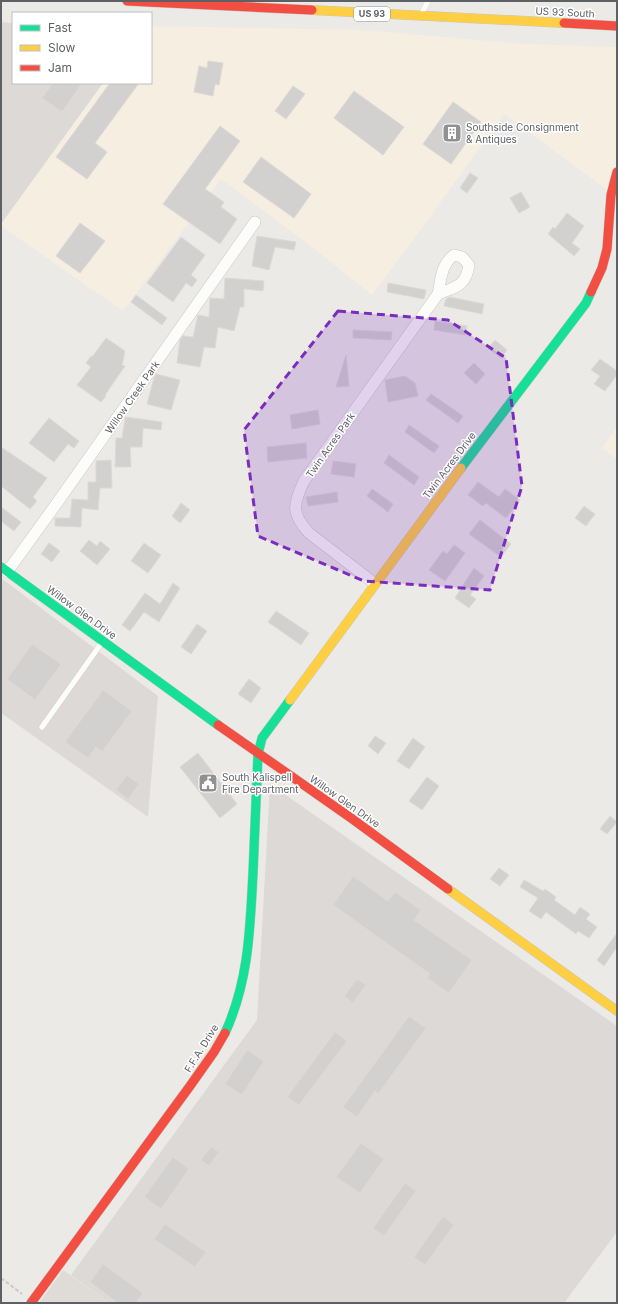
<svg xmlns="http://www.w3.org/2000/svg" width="618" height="1304" viewBox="0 0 618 1304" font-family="Inter,sans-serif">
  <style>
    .commercial { fill: #f5eee1 }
    .industrial { fill: #dcd9d7 }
    .education { fill: #dfdcd7 }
    .building { fill: #d3d1d0; stroke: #dcd9d6 }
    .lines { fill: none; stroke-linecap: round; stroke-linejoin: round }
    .lane-casing { stroke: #c8c8c8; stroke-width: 6 }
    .street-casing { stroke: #c8c8c8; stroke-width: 12 }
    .fast-casing { stroke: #c6c7c6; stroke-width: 10 }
    .slow-casing { stroke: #c6c7c6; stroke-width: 10 }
    .jam-casing { stroke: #c6c7c6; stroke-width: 10 }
    .path { stroke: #c7cbc9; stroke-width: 2; stroke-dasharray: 4 2; stroke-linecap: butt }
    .lane { stroke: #fcfcfb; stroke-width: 5.5 }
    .street { stroke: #fcfcfb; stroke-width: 11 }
    .fast { stroke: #16e098; stroke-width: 9 }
    .slow { stroke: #ffcf43; stroke-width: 9 }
    .jam { stroke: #f24e42; stroke-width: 9 }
    .marked { fill: #7b2cbf; fill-opacity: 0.2; stroke: #7b2cbf; stroke-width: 3; stroke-dasharray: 8 5; stroke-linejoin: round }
    .labels { text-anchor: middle; stroke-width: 3; stroke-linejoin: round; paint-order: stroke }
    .shield { fill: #fff; stroke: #8e9093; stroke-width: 1 }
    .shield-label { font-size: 9px; font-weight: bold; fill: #5d6165 }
    .street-label { font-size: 10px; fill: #5d6165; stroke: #fff }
    .poi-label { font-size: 10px; fill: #5d6165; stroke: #fff; text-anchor: start }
  </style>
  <rect width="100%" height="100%" fill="#eceae7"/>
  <path class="commercial" d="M151,26L364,30L525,44L617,47V197L504,114L427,221L372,295L312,247L221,179L123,311L1,226V224L103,83H151Z
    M617,427V459L602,448Z"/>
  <path class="industrial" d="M1,22L13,23V83H103L1,224Z
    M1,578L158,696L148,817L1,713Z
    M270,784L617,1026V1232L564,1303H110L71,1275L257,1020Z"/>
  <path class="education" d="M63,1270L110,1303H39Z"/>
  <path class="building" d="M208,61L223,63L219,85L215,84L213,96L194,92L199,66L207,68Z
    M53,83H82L62,112L42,98Z
    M110,83H139L95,143L107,152L87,179L56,157Z
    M293,86L305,94L286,119L275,111Z
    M354,91L404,127L383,155L334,118Z
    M453,102L481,122L451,164L423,144Z
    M220,126L240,141L205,189L224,202L221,207L237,219L220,244L163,204Z
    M261,157L311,194L294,218L243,182Z
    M470,173L478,178L467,193L460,188Z
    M521,192L530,207L519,213L510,198Z
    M567,213L584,226L572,243L580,249L574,256L548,234L553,227L555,229Z
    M80,223L105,241L80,273L56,256Z
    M257,236L296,242L294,250L275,247L269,270L252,266Z
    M181,237L205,255L191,275L197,280L192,287L186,283L173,302L147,283Z
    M225,278L264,281L263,291L244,289V307H240L234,331L218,327L215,348L204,347L200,367L177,363L180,340L183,336L193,337L198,315L209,317L210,298L224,299Z
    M388,283L426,290L424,299L387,292Z
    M136,295L167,318L162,325L131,302Z
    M450,297L484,304L482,314L444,306L446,299Z
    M435,321L467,326L466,335L434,330Z
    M353,330L392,332L391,340L353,338Z
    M106,338L125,351L122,365L125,366L105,395L106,396L101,402L77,385L91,367L86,363L91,356L92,357Z
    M495,340L507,350L501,358L488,348Z
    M346,355L349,386L336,387Z
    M600,359L617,371V375L605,391L594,384L600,376L591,370Z
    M474,363L485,374L476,384L464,373Z
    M156,374L180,380L171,410L147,404L154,378Z
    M405,376L415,383L418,396L388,402L385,380Z
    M431,394L463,416L458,423L426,400Z
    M318,410L320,424L292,429L290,415Z
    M126,417L162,422L161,430L143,428L142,447H130L131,467H115L116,438H122L125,419Z
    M49,418L79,441L74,448L68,444L54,462L29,443Z
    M409,425L439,446L434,453L405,432Z
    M306,443L307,458L268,462L267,447Z
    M1,447L47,478L33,497L37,501L30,509L1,486Z
    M389,455L419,477L414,485L384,463Z
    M111,460L112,488H100L98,510L82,508L81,527L55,526V518H70L72,499L88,500V482H96V461Z
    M333,461L356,464L354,477L331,474Z
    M478,482L499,497L505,489L520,500L506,518L486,503L483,506L468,495Z
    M372,489L393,504L388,512L367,496Z
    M337,492L338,502L308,506L306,497Z
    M181,503L190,510L180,523L172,516Z
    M584,506L595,514L586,526L575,518Z
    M1,507L21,522L14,531L1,521Z
    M480,520L511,544L501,557L469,534Z
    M89,540L97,546L100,541L110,549L97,565L80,551Z
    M49,543L60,551L52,562L41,554Z
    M144,543L161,555L148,573L131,561Z
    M454,545L465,553L445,581L429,570L443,551L447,554Z
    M474,568L484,576L470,595L476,599L469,608L455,598Z
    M173,583L180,588L159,622L144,612L130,631L122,625L145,593L160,604Z
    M276,611L309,633L301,645L268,622Z
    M197,624L207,631L191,654L181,647Z
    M32,644L61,664L35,700L7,679Z
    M249,679L261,688L251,703L238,694Z
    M103,690L132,711L102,752L96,747L88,758L65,742Z
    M375,736L386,743L378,754L368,746Z
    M413,738L425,747L409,769L397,761Z
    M198,753L237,804L220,818L180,767Z
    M127,775L139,784L128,799L116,790Z
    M427,777L439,786L422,810L409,801Z
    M610,816L617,822L607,834L600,829Z
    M499,868L509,875L500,886L490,879Z
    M353,876L388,901L395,892L421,910L414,920L472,960L449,993L427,978L430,974L333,905Z
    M524,880L543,891L545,889L556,897L554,900L575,915L580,907L590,914L586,919L597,927L589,938L578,931L576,934L546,912L541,919L529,911L538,898L520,887Z
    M617,933V947L604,966L597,960Z
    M357,979L366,985L353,1003L344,996Z
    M409,1016L426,1028L378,1094L375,1091L357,1117L343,1107Z
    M335,1032L347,1041L299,1105L287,1097Z
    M247,1050L264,1061L242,1095L225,1084Z
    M361,1143L384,1159L360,1193L336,1177Z
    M211,1147L219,1152L209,1166L201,1160Z
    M173,1157L189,1169L161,1209L144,1197Z
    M405,1183L416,1191L384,1236L373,1228Z
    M443,1216L454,1225L425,1265L414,1257Z
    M165,1224L206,1252L195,1267L154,1239Z
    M103,1264L143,1293L136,1303H118L90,1282Z"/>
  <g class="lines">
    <defs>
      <path id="lane" d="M422,13L428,1
        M42,727L103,641"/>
      <path id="street" d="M7,572L57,503L255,222
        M374,583L309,533C291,514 293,504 304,481L438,294C456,287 466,286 469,265L462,257L454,255C441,264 441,280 438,294"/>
      <path id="fast" d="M461,468L586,303L591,292
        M1,567L218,725
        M225,1033C249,981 250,928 253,873C255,833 256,794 258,754L262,738L290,700"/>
      <path id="slow" d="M312,10L564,23
        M290,700L461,468
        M448,889L617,1011"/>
      <path id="jam" d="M127,1L312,10
        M564,23L617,26
        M591,292L602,268L607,249L611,195L617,172
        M218,725L351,818L448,889
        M31,1303L190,1086L214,1052L225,1033"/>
    </defs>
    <use href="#lane" class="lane-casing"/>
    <use href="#street" class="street-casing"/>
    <use href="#fast" class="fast-casing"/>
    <use href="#slow" class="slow-casing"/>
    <use href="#jam" class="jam-casing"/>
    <path class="path" d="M1,1278L22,1294"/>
    <use href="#lane" class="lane"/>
    <use href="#street" class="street"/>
    <use href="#fast" class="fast"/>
    <use href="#slow" class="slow"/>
    <use href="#jam" class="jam"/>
  </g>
  <path class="marked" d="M338,311L448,320L506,358L522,486L490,590L364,581L258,536L244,430Z"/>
  <defs>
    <symbol id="building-square" viewBox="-11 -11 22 22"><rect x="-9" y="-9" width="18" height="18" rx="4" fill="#8f9192" stroke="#fff"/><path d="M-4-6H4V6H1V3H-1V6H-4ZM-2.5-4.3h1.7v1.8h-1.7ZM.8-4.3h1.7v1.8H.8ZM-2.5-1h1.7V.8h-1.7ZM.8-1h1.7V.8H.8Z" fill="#fff"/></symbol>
    <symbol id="civic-square" viewBox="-11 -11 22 22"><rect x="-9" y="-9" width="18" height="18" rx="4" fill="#8f9192" stroke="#fff"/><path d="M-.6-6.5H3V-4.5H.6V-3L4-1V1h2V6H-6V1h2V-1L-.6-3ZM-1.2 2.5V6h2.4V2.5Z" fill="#fff"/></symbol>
  </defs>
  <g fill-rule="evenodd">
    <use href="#building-square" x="441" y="122" width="22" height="22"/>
    <use href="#civic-square" x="197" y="772" width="22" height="22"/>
  </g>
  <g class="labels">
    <rect class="shield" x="354" y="7" width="36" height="14" rx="3"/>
    <g class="shield-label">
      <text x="372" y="17">US 93</text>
    </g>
    <g class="street-label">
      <text transform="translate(565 12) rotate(3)" y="4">US 93 South</text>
      <text transform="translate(132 397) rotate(-55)" y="4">Willow Creek Park</text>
      <text transform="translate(330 445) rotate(-55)" y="4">Twin Acres Park</text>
      <text transform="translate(449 465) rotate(-53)" y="4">Twin Acres Drive</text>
      <text transform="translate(82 612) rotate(36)" y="4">Willow Glen Drive</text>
      <text transform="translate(345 801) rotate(35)" y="4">Willow Glen Drive</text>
      <text transform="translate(201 1048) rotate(-58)" y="4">F.F.A. Drive</text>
    </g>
    <g class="poi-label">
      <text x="466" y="131">Southside Consignment<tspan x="466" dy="12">&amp; Antiques</tspan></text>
      <text x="222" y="781">South Kalispell<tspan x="222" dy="12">Fire Department</tspan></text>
    </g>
  </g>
  <rect width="618" height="1304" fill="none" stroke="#5d6165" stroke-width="4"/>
  <rect x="12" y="12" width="140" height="72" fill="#ffffff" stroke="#bec0c1"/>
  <rect x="20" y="25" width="20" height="6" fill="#16e098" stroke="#bec0c1"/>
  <text x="48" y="32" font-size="12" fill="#5d6165">Fast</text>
  <rect x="20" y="45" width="20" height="6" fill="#ffcf43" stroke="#bec0c1"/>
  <text x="48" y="52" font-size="12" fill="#5d6165">Slow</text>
  <rect x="20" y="65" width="20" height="6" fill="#f24e42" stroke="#bec0c1"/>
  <text x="48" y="72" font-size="12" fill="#5d6165">Jam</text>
</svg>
